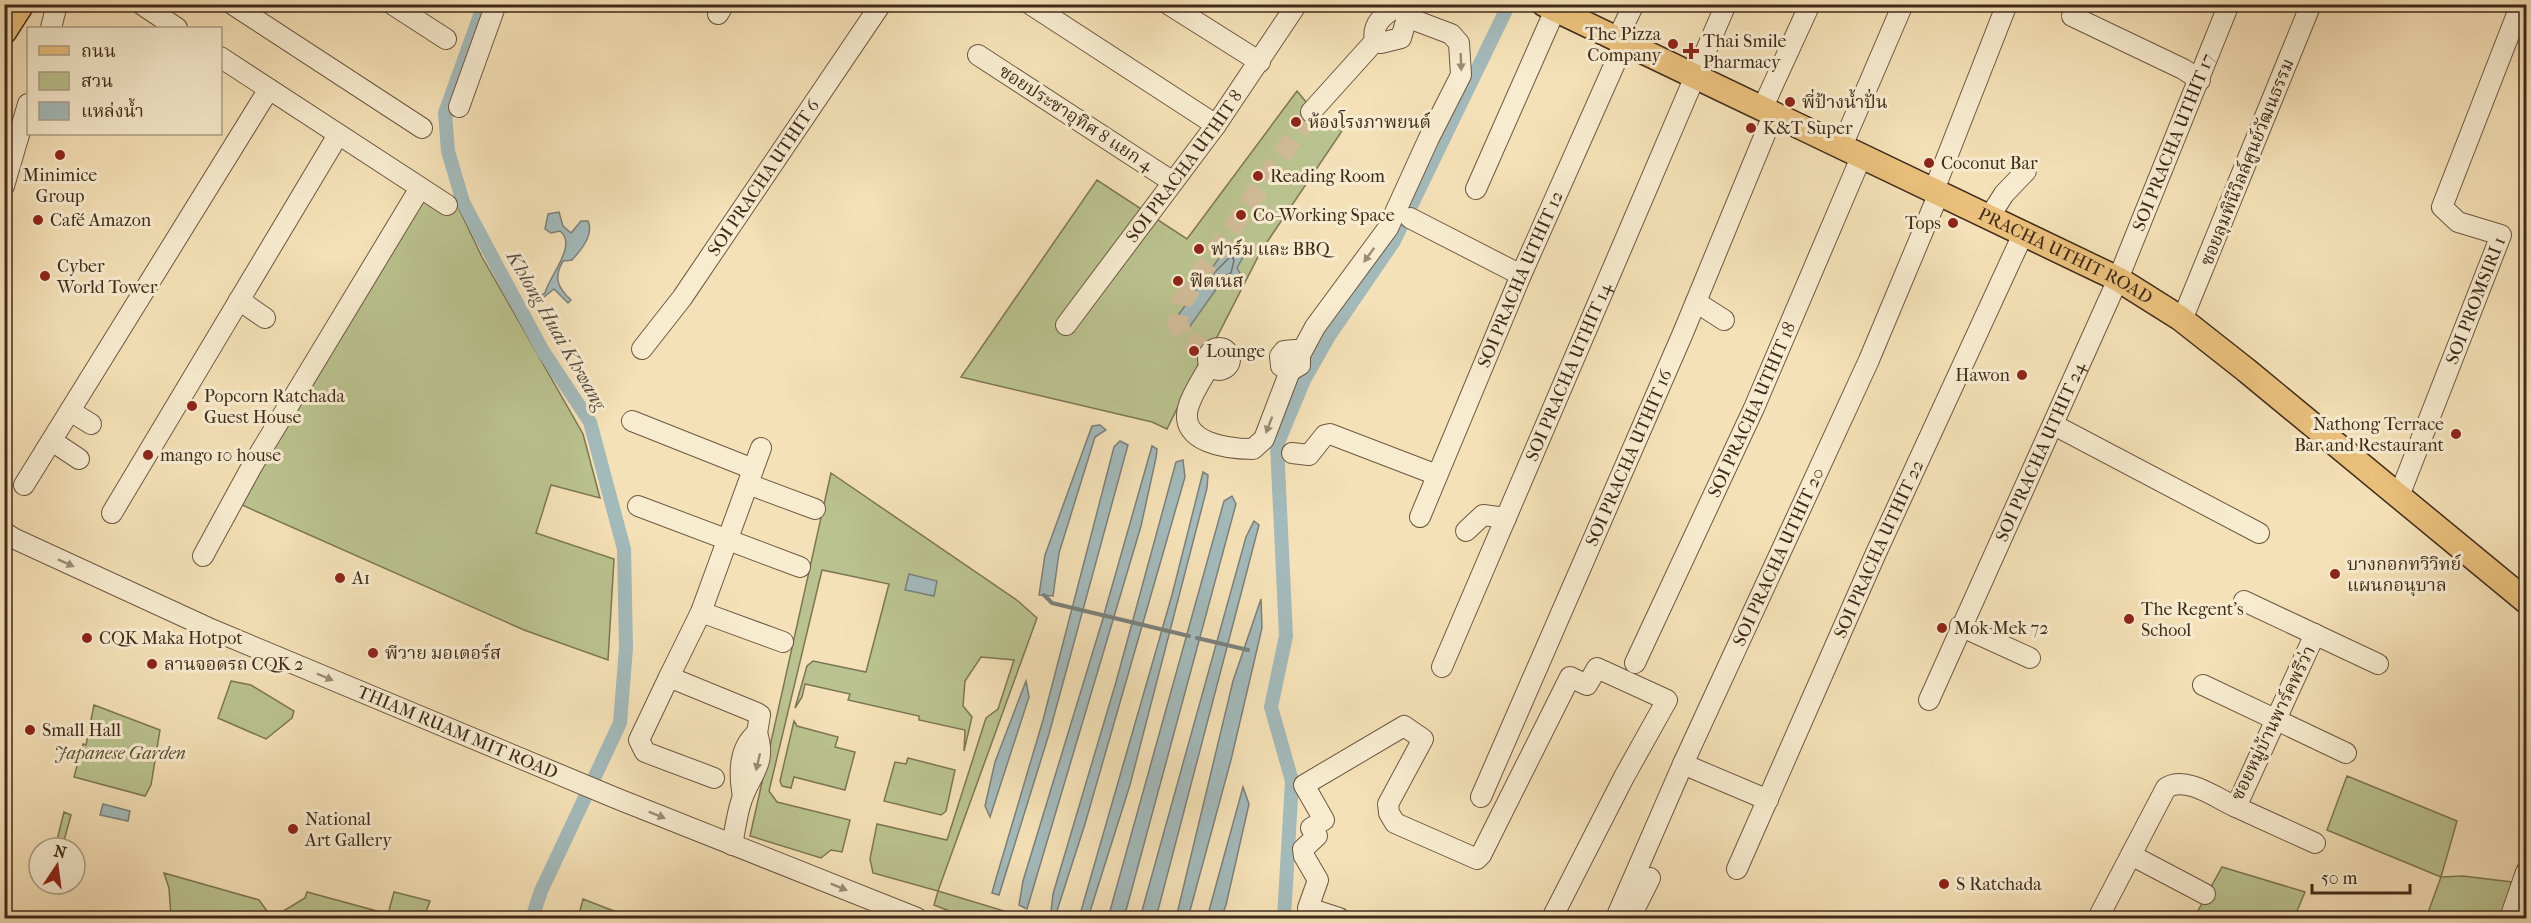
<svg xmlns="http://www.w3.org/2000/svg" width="2531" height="923" viewBox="0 0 2531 923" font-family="'IM FELL French Canon','Noto Serif Thai',serif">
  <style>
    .green { fill: #bac38f; stroke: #7d7655; stroke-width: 1.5 }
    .water { fill: #a3babb; stroke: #7b807b; stroke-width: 1.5 }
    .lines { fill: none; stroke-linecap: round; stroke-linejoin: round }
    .shore { stroke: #72726b; stroke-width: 1.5 }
    .stream { stroke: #7b807b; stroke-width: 4 }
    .canal { stroke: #a3babb; stroke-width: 14 }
    .minor-tunnel { stroke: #d1bc98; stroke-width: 20; stroke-dasharray: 20 10; stroke-linecap: butt }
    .minor-casing { stroke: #6d5842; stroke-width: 22 }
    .major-casing { stroke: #402a1b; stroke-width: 27 }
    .minor { stroke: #f8ecd0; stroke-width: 20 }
    .major { stroke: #eac07c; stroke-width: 24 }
    .oneway { fill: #9c8b76 }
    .poi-dot { fill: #8f2418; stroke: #f8ecd0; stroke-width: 2 }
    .labels { text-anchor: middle; stroke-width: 6; stroke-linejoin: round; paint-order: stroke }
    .poi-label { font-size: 18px; fill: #402a1b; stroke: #f8ecd0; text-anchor: start }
    .street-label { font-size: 18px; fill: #402a1b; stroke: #f8ecd0 }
    .park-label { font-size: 18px; font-style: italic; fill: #5e5038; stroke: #f8ecd0 }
    .water-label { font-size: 20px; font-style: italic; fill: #594e43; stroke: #f8ecd0 }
  </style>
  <rect width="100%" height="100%" fill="#f5e1b7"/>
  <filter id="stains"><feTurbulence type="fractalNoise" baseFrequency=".00333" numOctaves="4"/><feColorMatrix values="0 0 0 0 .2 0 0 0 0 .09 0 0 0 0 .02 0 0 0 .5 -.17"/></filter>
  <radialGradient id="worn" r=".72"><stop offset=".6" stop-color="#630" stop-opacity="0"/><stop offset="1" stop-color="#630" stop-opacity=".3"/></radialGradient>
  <path class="green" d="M1297,91L1316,114L1342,131L1261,251L1217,337L1199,364L1167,429L1152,422L961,377L1097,180L1187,239Z
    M429,184L456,203L482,257L583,434L600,498L551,485L536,533L614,559L608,660L524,630L242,505L313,376Z
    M831,473L1018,601L1037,618L938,891L1027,918H967L934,905L938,891L873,873L870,859L877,824L947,840L986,718L998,709L1014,660L981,657L965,681L963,706L972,717L964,751L965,730L919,720V716L848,700L850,694L805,684L802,697L795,708L807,666L813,661L866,672L889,584L822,570L769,791L777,802L850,820L842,852L831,850L821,858L750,836Z
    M231,681L251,685L294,711L292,718L266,739L218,718Z
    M94,705L160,730L151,785L145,796L74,777L83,744L86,745Z
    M794,721L797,726L838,737L835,747L855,752L845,790L794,777L791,788L782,786L780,781Z
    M908,758L955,770L946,811L941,815L884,801L895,762L906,764Z
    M2347,776L2457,821L2441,877L2463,876L2512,882L2515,894L2506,918H2426L2441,877L2327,830Z
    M64,812L71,815L62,848H55Z
    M2222,867L2305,892L2294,918H2194Z
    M164,873L259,900L272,918L305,898L307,892L388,914L394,892L430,901L426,912L421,911L419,918H171L169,888Z
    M583,899L632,918H578Z"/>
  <path class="water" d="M559,212L563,226L571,233L581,221H588C594,235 581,250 572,260L563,261C553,278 558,288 571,300L568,303L554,289L539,301L537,298L545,293C549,276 578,245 560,231L551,233L545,229L548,214Z
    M1227,247L1243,257L1237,268L1241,275L1217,288L1188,329L1174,321Z
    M1100,425L1106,430L1095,437L1059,553L1053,596L1039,595L1045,555L1092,426Z
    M1120,441L1128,445L1049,734L999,895L992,893L995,882L1043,720L1114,447Z
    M1152,446L1157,449L1156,458L1141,526L1027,909L1019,905L1023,881L1101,625Z
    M1183,460L1185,477L1085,824L1055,917L1051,912L1053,894L1116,682L1176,462Z
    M1203,472L1208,475L1207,488L1130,785L1088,918H1079L1172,595Z
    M1232,496L1236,504L1124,918H1108L1224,501Z
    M1254,521L1259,525L1156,918H1140L1246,537Z
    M909,574L937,581L934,596L905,590Z
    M1261,599L1262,628L1231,760L1188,918H1176L1233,681Z
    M1026,681L1029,697L990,817L985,806L995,762Z
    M1243,787L1249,804L1226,905L1221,918H1207Z
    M103,804L130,811L128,821L100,815Z"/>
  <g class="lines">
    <path class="shore" d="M1231,256L1234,260L1231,273L1210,283L1211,276Z"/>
    <path class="stream" d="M1044,595L1052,603L1189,636
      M1197,638L1248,650"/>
    <path class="canal" d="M484,4L445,113L448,151L463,202L499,270L543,351L590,422L624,549L626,648L620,723L541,891L532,918
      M1284,918L1292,781L1271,707L1286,636L1277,445L1304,380L1329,336L1394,241L1509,4"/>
    <path class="minor-tunnel" d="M1206,350L1184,339L1178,323L1182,302L1311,112"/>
    <defs>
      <g id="minor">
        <path d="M141,4L177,28"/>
        <path d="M232,4L422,128"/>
        <path d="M392,4L446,39"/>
        <path d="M1030,4L1216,125"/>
        <path d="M1168,4L1260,62"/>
        <path d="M1400,4C1386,14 1371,22 1375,41L1381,43L1401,38L1411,4"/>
        <path d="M718,14L724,4"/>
        <path d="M2072,16L2183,69L2200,80"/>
        <path d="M51,28L57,4"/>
        <path d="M1617,39L1634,4"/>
        <path d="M978,55L1173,182"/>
        <path d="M220,57L447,205"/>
        <path d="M459,107L496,4"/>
        <path d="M1762,109L1810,4"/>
        <path d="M1311,112L1375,41"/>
        <path d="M1842,146L1903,4"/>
        <path d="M4,186L28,104"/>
        <path d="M1476,189L1555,10"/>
        <path d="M1934,190L2007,4"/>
        <path d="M1990,216L2004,194L2026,171"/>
        <path d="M1410,218L1521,275"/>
        <path d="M239,300L265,318"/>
        <path d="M1696,302L1724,320"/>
        <path d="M2182,320L2311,4"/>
        <path id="s1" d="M1066,325L1216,125L1297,4"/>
        <circle cx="1219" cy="359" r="11"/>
        <path id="s2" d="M642,349L682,298L881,4"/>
        <path d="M1300,355L1295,350L1284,351L1280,356L1281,366L1290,371L1300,365V355L1315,327L1388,228L1429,138L1461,75L1459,43L1451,34L1406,17"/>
        <path d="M1210,365C1203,378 1192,393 1188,408C1179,443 1228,449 1253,449L1264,439L1290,371"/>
        <path d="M70,411L91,424"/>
        <path d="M632,421L753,469"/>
        <path d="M2054,425L2259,533"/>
        <path d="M52,441L79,459"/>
        <path d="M1292,453L1309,455L1325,435L1330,434L1437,475"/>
        <path d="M748,484L815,509"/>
        <path d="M24,485L269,89"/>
        <path id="s3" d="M2399,496L2501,235L2458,222L2442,207L2521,4"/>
        <path d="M638,506L800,567"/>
        <path d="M112,513L338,135"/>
        <path id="s4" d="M1420,517L1521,275L1624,43"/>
        <path d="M1466,531L1483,515L1506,518"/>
        <path id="s5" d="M4,532L13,538L213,630L618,799L917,918"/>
        <path d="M203,556L252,466L420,188"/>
        <path d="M2244,601L2378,664"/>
        <path d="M701,612L783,642"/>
        <path d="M1960,626L2030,658"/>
        <path id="s6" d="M1635,663L1754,408L1862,155"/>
        <path id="s7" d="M1442,667L1726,4"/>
        <path d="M669,677L639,740L645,752L714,778"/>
        <path d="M2203,685L2346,753"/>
        <path id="s8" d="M1929,700L2118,279L2229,4"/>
        <path d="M757,733L760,715L757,713L669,677L701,612L761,448"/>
        <path d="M1683,764L1768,800"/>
        <path id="s9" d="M1481,797L1683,333L1773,115"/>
        <path d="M2236,807L2315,843"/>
        <path d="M732,845C735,830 737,813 742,799C751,773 767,764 757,733C738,749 739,774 743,797"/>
        <path d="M2131,855L2205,894"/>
        <path id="s10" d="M1737,869L1876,553L2024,232"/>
        <path d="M1339,918L1308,908L1318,880L1304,856L1303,849L1317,836L1311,828L1324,820L1304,785L1404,726L1423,739L1388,804L1389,813L1395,823L1477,859L1481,855L1570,677L1587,685L1597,668L1667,700L1624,777L1552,918"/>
        <path id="s11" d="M1616,918L1683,764L1869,360L1939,193"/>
        <path d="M1630,918L1650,878"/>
        <path d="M2098,918L2166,788C2186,775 2216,798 2236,807L2315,634"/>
        <path d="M2510,918L2526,872"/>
      </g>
      <g id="major">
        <path id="s12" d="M1544,4L2118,279L2180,318L2246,370L2526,601"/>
        <path d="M4,32L22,4"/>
      </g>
    </defs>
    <use href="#minor" class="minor-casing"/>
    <use href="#major" class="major-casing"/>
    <use href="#minor" class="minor"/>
    <use href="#major" class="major"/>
  </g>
  <defs><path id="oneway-solid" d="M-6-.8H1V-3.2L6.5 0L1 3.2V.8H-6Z" transform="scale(1.5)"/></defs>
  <g class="oneway">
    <use href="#oneway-solid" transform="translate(1461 62) rotate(88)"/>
    <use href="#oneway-solid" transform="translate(1369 255) rotate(126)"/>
    <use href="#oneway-solid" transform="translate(1269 425) rotate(111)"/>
    <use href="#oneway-solid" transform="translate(66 563) rotate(24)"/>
    <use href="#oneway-solid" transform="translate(325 677) rotate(23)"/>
    <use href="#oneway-solid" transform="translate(758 762) rotate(103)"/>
    <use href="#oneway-solid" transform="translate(657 815) rotate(22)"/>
    <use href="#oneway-solid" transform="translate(839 887) rotate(22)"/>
  </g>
  <g class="poi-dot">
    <circle cx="1673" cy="44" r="6"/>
    <path d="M1688 42h6v6h6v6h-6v6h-6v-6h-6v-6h6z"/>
    <circle cx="1790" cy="102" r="6"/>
    <circle cx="1296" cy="122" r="6"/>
    <circle cx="1751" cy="128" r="6"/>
    <circle cx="60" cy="155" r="6"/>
    <circle cx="1929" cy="163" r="6"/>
    <circle cx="1258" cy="176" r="6"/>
    <circle cx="1241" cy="215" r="6"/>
    <circle cx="38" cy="220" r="6"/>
    <circle cx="1953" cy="223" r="6"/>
    <circle cx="1199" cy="249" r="6"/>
    <circle cx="45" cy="276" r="6"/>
    <circle cx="1178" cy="281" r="6"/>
    <circle cx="1194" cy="351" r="6"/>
    <circle cx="2022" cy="375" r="6"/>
    <circle cx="192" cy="406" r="6"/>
    <circle cx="2456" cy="434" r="6"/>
    <circle cx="148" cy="455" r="6"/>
    <circle cx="2335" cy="574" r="6"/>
    <circle cx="340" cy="578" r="6"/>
    <circle cx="2129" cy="619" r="6"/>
    <circle cx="1942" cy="628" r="6"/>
    <circle cx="87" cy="638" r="6"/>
    <circle cx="373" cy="653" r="6"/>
    <circle cx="152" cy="664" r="6"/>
    <circle cx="30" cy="730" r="6"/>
    <circle cx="293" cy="829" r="6"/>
    <circle cx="1944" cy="884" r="6"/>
  </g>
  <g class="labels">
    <g class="poi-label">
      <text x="1661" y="40" text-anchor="end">The Pizza<tspan x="1661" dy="21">Company</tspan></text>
      <text x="1703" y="47">Thai Smile<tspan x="1703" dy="21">Pharmacy</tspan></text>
      <text x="1802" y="108">พี่ป้างน้ำปั่น</text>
      <text x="1308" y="128">ห้องโรงภาพยนต์</text>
      <text x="1763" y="134">K&amp;T Super</text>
      <text x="1941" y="169">Coconut Bar</text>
      <text x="60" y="181" text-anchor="middle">Minimice<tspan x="60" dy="21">Group</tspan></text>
      <text x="1270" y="182">Reading Room</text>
      <text x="1253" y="221">Co-Working Space</text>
      <text x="50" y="226">Café Amazon</text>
      <text x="1941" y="229" text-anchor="end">Tops</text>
      <text x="1211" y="255">ฟาร์ม และ BBQ</text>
      <text x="57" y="272">Cyber<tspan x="57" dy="21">World Tower</tspan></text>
      <text x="1190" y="287">ฟิตเนส</text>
      <text x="1206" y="357">Lounge</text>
      <text x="2010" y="381" text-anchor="end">Hawon</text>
      <text x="204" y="402">Popcorn Ratchada<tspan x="204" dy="21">Guest House</tspan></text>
      <text x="2444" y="430" text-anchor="end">Nathong Terrace<tspan x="2444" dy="21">Bar and Restaurant</tspan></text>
      <text x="160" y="461">mango 10 house</text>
      <text x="2347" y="570">บางกอกทวิวิทย์<tspan x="2347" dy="21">แผนกอนุบาล</tspan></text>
      <text x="352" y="584">A1</text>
      <text x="2141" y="615">The Regent's<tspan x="2141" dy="21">School</tspan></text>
      <text x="1954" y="634">Mok Mek 72</text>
      <text x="99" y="644">CQK Maka Hotpot</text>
      <text x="385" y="659">พีวาย มอเตอร์ส</text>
      <text x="164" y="670">ลานจอดรถ CQK 2</text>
      <text x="42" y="736">Small Hall</text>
      <text x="305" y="825">National<tspan x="305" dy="21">Art Gallery</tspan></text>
      <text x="1956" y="890">S Ratchada</text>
    </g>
    <g class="street-label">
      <text transform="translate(1076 118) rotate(33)" y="6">ซอยประชาอุทิศ 8 แยก 4</text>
      <text dy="6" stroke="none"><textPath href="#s8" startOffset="609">SOI PRACHA UTHIT 17</textPath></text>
      <text transform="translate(2247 162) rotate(-68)" y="6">ซอยลุมพินีวิลล์ศูนย์วัฒนธรรม</text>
      <text dy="6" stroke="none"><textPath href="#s1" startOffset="198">SOI PRACHA UTHIT 8</textPath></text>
      <text dy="6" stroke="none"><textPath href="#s2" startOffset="210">SOI PRACHA UTHIT 6</textPath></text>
      <text dy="6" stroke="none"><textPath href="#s12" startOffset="579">PRACHA UTHIT ROAD</textPath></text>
      <text dy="6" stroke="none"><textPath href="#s4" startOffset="258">SOI PRACHA UTHIT 12</textPath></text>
      <text dy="6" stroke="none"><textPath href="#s3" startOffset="210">SOI PROMSIRI 1</textPath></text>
      <text dy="6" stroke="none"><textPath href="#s7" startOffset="321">SOI PRACHA UTHIT 14</textPath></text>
      <text dy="6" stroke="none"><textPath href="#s6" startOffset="279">SOI PRACHA UTHIT 18</textPath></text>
      <text dy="6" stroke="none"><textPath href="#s8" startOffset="272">SOI PRACHA UTHIT 24</textPath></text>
      <text dy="6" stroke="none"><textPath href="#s9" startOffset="370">SOI PRACHA UTHIT 16</textPath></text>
      <text dy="6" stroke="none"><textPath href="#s10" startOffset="350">SOI PRACHA UTHIT 22</textPath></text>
      <text dy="6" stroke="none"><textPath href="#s11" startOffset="396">SOI PRACHA UTHIT 20</textPath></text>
      <text transform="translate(2273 723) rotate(-64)" y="6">ซอยหมู่บ้านพาร์คพรีว่า</text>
      <text dy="6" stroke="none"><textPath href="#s5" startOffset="496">THIAM RUAM MIT ROAD</textPath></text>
    </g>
    <g class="park-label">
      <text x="120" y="759">Japanese Garden</text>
    </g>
    <g class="water-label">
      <text transform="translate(557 330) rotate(60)" y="7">Khlong Huai Khwang</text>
    </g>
  </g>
  <rect width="2531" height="923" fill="none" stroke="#f5e1b7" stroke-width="24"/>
  <rect x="6" y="6" width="2519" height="911" fill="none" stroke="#402a1b" stroke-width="3"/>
  <rect x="12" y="12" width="2507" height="899" fill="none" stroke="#402a1b" stroke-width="1.5"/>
  <rect x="27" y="27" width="195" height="108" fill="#f8ecd0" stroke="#ae9e88" stroke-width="1.5"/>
  <rect x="39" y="46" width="30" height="9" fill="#eac07c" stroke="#ae9e88" stroke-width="1.5"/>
  <text x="81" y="57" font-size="18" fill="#402a1b">ถนน</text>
  <rect x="39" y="72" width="30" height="18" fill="#bac38f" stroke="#ae9e88" stroke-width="1.5"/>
  <text x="81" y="87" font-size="18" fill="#402a1b">สวน</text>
  <rect x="39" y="102" width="30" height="18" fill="#a3babb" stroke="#ae9e88" stroke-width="1.5"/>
  <text x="81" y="117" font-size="18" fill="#402a1b">แหล่งน้ำ</text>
  <g transform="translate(57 866) rotate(13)"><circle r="28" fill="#f8ecd0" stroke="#ae9e88" stroke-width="1.5"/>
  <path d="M0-4.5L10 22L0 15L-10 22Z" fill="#8f2418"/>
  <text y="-9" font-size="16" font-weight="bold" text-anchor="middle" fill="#402a1b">N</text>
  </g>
  <path d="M2312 884v9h98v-9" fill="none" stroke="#402a1b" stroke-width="3"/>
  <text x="2321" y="884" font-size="18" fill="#402a1b" stroke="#f8ecd0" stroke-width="4.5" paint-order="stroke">50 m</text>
  <rect width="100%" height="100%" filter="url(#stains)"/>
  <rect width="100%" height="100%" fill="url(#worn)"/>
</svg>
